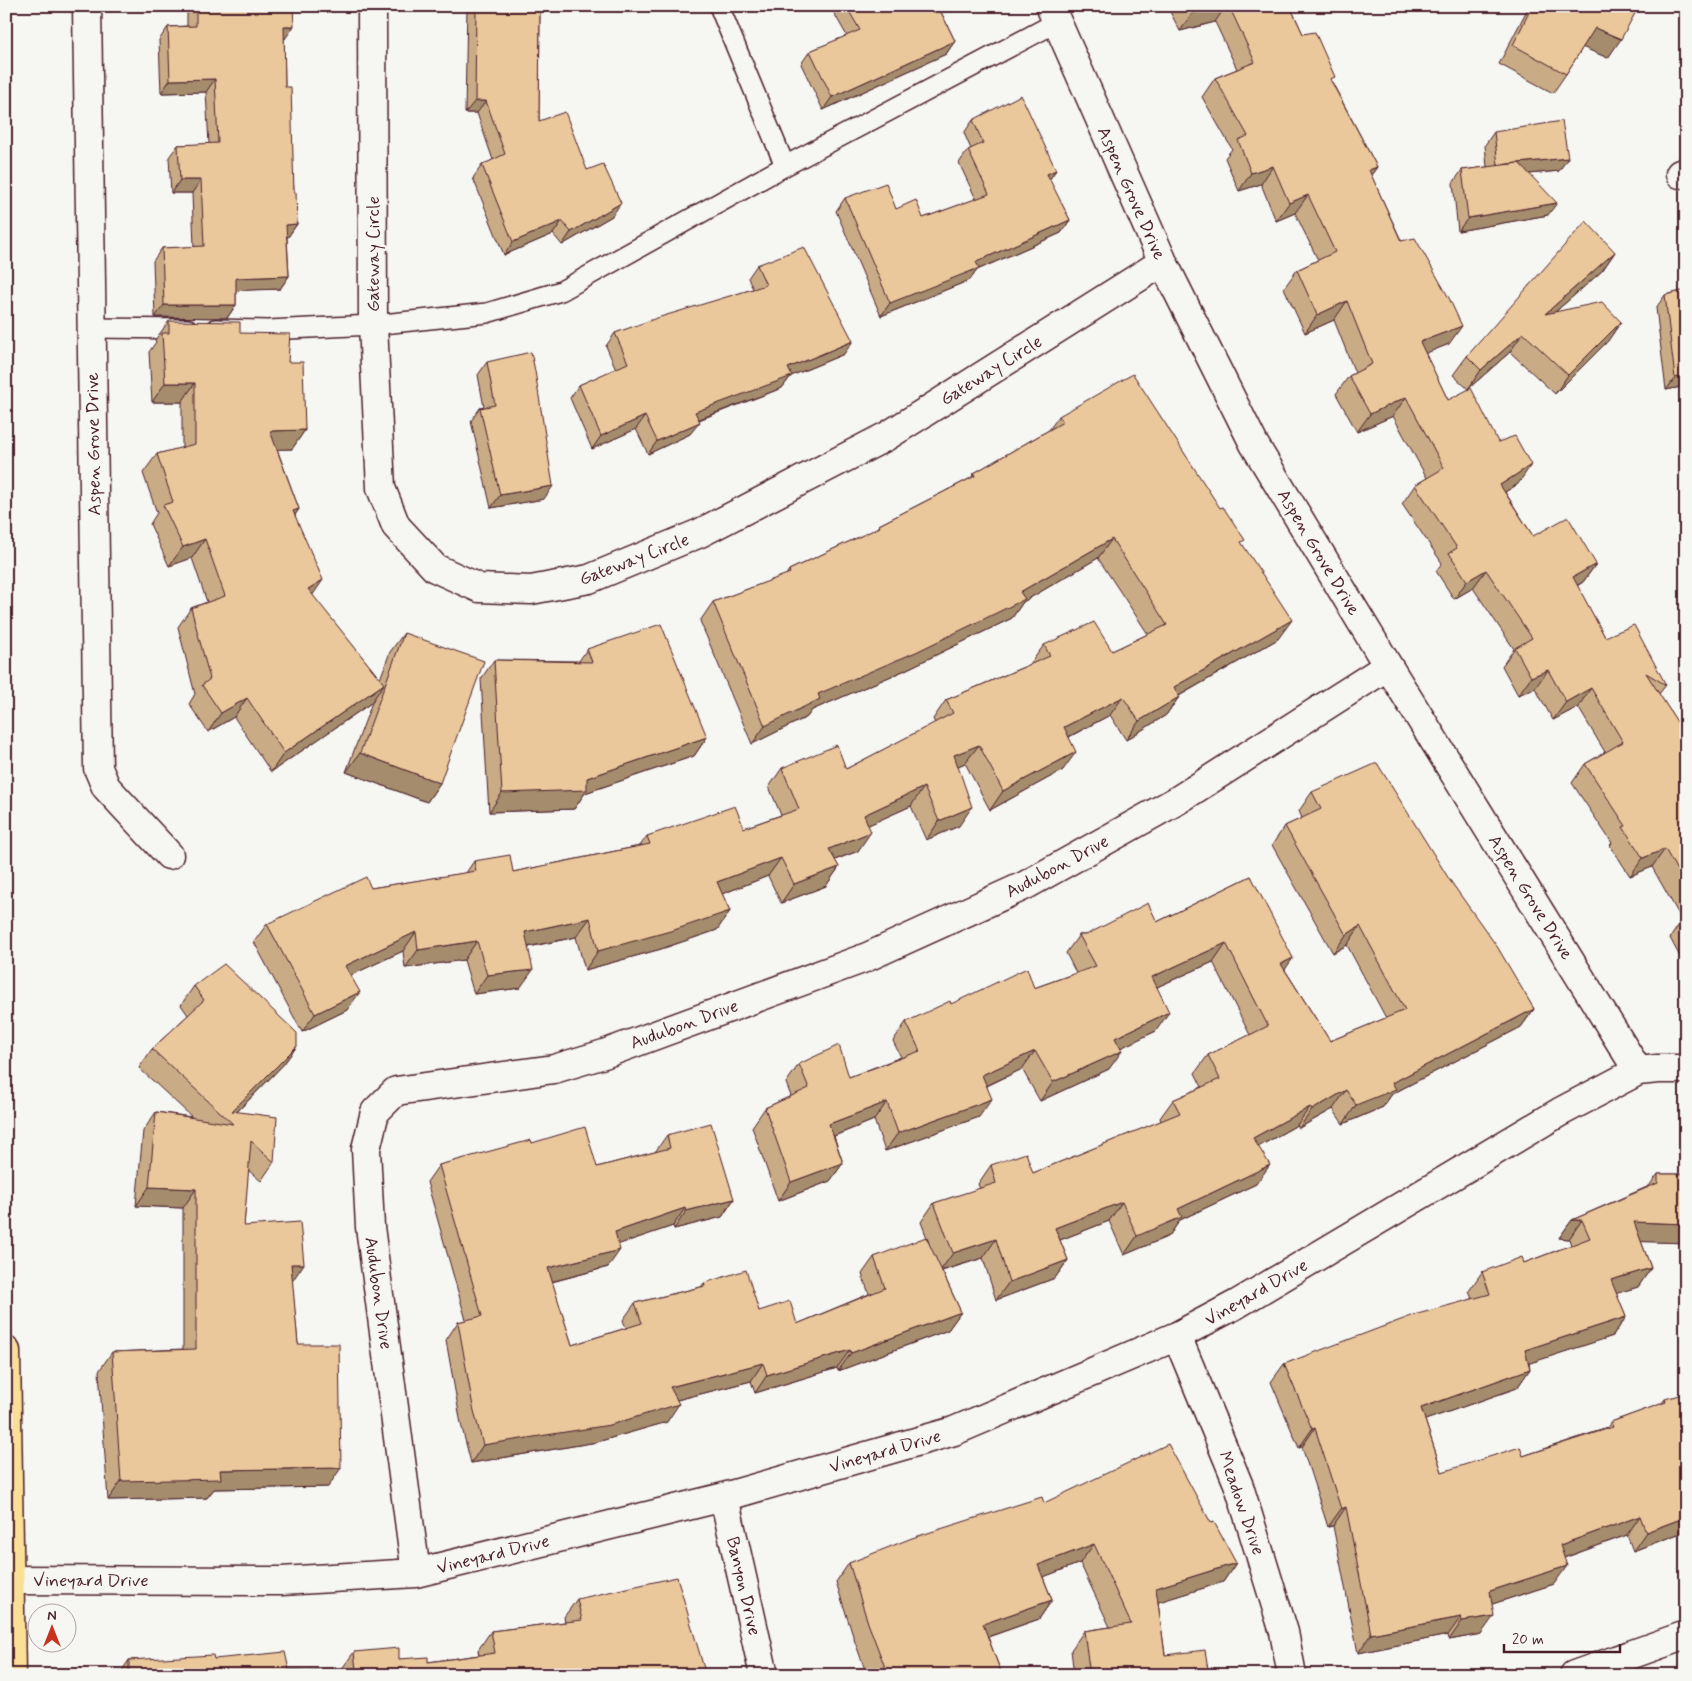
<svg xmlns="http://www.w3.org/2000/svg" width="1692" height="1681" viewBox="0 0 1692 1681" font-family="Mynerve,sans-serif">
  <style>
    .lines { fill: none; stroke-linecap: round; stroke-linejoin: round }
    .lane-casing { stroke: #4a1f2b; stroke-width: 22 }
    .street-casing { stroke: #4a1f2b; stroke-width: 31 }
    .primary-casing { stroke: #4a1f2b; stroke-width: 31 }
    .lane { stroke: #f6f6f2; stroke-width: 19 }
    .street { stroke: #f6f6f2; stroke-width: 28 }
    .primary { stroke: #fadf96; stroke-width: 28 }
    .wall { fill: #c9ac86; stroke: #4a1f2b }
    .shaded-wall { fill: #a48c6d; stroke: #4a1f2b }
    .building { fill: #eac89c; stroke: #4a1f2b }
    .labels { text-anchor: middle; stroke-width: 5; stroke-linejoin: round; paint-order: stroke }
    .street-label { font-size: 18px; fill: #4a1f2b; stroke: #f6f6f2 }
  </style>
  <rect width="100%" height="100%" fill="#f6f6f2"/>
  <filter id="ink" filterUnits="userSpaceOnUse"><feTurbulence type="fractalNoise" baseFrequency=".02" numOctaves="2"/><feDisplacementMap in="SourceGraphic" scale="10" xChannelSelector="R" yChannelSelector="G"/><feConvolveMatrix kernelMatrix="1 2 1 2 8 2 1 2 1" color-interpolation-filters="sRGB"/></filter>
  <g filter="url(#ink)">
    <g class="lines">
      <defs>
        <path id="lane" d="M719,6L785,166
          M91,328L188,329
          M215,329L268,330L373,325L487,313L561,291L785,166L1057,22"/>
        <path id="street" d="M87,6L98,768L106,787L169,855
          M372,6L373,325L381,488L396,526L435,568L479,588L531,590L589,579L700,533L887,436L1163,262
          M1050,6L1163,262L1254,444L1388,666L1638,1071
          M1680,174L1686,172
          M1177,1336L1239,1486L1284,1632L1292,1675
          M724,1497L764,1675
          M416,1573L370,1227L366,1149L375,1112L396,1091L554,1069L604,1054L865,958L1026,885L1178,800L1388,666
          M6,1580L281,1581L416,1573L724,1497L954,1431L1177,1336L1237,1304L1560,1112L1638,1071L1658,1069H1686
          M1574,1675L1686,1635"/>
        <path id="primary" d="M6,1351L11,1675"/>
      </defs>
      <use href="#lane" class="lane-casing"/>
      <use href="#street" class="street-casing"/>
      <use href="#primary" class="primary-casing"/>
      <use href="#lane" class="lane"/>
      <use href="#street" class="street"/>
      <use href="#primary" class="primary"/>
    </g>
    <path class="wall" d="M187,6H293L285,39H284L285,87L297,224L288,237H287L289,276L280,289L236,290V305L227,318L155,317L153,261L162,248L194,247L192,193H171L169,157L178,145L209,144L206,92L161,93L159,40L168,27L187,26Z
      M467,6H540L539,121L587,170L612,216L562,245L553,234L504,255L473,178L482,165L493,160L477,113H465Z
      M830,6H938L955,41L946,54L823,110L801,64L810,51L847,36Z
      M1167,6H1290L1303,34L1332,82L1377,167L1371,175L1449,344L1425,353L1448,400L1518,484L1505,492L1533,536L1596,564L1583,582L1577,586L1605,637L1666,685L1659,694L1686,736V968L1670,938L1682,920L1652,867L1630,876L1610,845L1612,843L1572,783L1585,764L1605,752L1578,707L1553,720L1535,688L1518,695L1502,666L1514,649L1473,588L1454,599L1436,571L1442,563L1402,504L1415,485L1427,478L1393,416L1357,432L1336,394L1349,376L1355,373L1334,320L1305,333L1284,288L1297,270L1318,260L1295,213L1276,221L1261,184L1239,191L1225,158L1232,149L1202,97L1215,78L1237,69L1215,22L1180,31Z
      M1529,6H1639L1608,58L1583,47L1566,74L1553,93L1499,64Z
      M973,120L1056,170L1049,180L1070,220L1061,233L977,270L970,280L881,316L836,211L845,198L896,209L923,218L976,199L959,163L968,150L971,149L964,133Z
      M1494,132L1559,171L1529,174L1548,215L1458,231L1453,183L1462,170L1487,167L1485,145Z
      M1615,252L1602,271L1555,312L1608,341L1555,394L1510,352L1468,389L1453,375L1467,356Z
      M757,265L844,354L791,376L782,388L699,420L690,434L648,454L636,429L592,449L570,398L579,385L616,369L606,346L615,333L753,289L748,278Z
      M1686,290V386L1666,390L1656,308L1665,295Z
      M169,321L240,333L288,362L305,430L292,449H277L299,509L295,515L312,595L380,679L390,652L404,633L440,783L427,802L346,772L373,700L371,703L271,772L234,717L208,732L189,704L195,694L178,627L191,608L207,602L192,558L169,566L150,524L157,513L143,473L157,454L182,448V402H152L149,352L156,342L155,340Z
      M487,362L544,499L491,508L471,421L480,408L484,407L478,375Z
      M1059,416L1242,544L1278,639L1179,696V697L1166,715L1126,740L1110,715L1069,737L1063,770L990,810L965,763L958,766L959,826L926,840L911,806L868,825L858,851L835,860L839,867L826,886L781,903L768,876L722,894L730,911L717,930L661,949L585,970L576,937L529,947L520,988L474,994L464,960L405,968L403,951L351,975L347,1010L302,1032L254,942L267,924L371,888L466,873L474,861L513,872L640,846L647,836L744,828L781,815L769,787L782,768L846,769L935,723L933,719L946,700L1031,664H1030L1044,645L1112,651L1148,634L1098,558L1023,602L1012,618L903,671L812,710L807,717L752,744L700,621L713,602L786,575L789,570L876,529L879,525L971,478L974,473L1049,430Z
      M587,649L707,737L694,756L585,793L574,809L489,812L481,679L494,660L579,661Z
      M1312,792L1449,879L1534,1009L1521,1027L1392,1094L1383,1107L1343,1124L1333,1109L1299,1128L1297,1125L1258,1147L1256,1184L1180,1220L1169,1236L1124,1255L1109,1221L1060,1240L1068,1260L1055,1278L996,1300L983,1258L942,1271L961,1312L948,1330L838,1371L837,1368L755,1393L751,1381L677,1400L667,1422L597,1442L471,1463L461,1424L446,1340L458,1322L466,1320L427,1182L439,1165L532,1143L597,1167L655,1152L667,1135L734,1199L722,1217L674,1229L673,1226L619,1244L608,1267L552,1282L572,1345L626,1328L623,1320L635,1303L701,1287L704,1283L759,1311L797,1324L869,1294L862,1274L874,1257L929,1243L921,1222L934,1203L980,1189L978,1184L991,1165L1033,1173L1161,1121L1160,1118L1173,1100L1202,1087L1195,1073L1208,1055L1250,1035L1213,962L1157,987L1156,1031L1120,1048L1109,1069L1040,1101L1022,1069L987,1086L979,1117L885,1151L874,1120L834,1136L843,1163L830,1181L778,1201L752,1127L765,1108L791,1096L786,1083L799,1064L849,1077L901,1057L893,1041L906,1022L951,1004L1034,988L1076,973L1066,953L1079,935H1086L1157,922L1251,876L1285,970L1330,1041L1386,1018L1347,945L1333,953L1272,845L1285,826L1302,818L1299,811Z
      M194,986L297,1046L283,1065L237,1112L274,1162L261,1181L248,1170L244,1226L292,1282L298,1344L328,1487L214,1489L207,1498L108,1500L99,1371L112,1352L183,1349V1208L136,1206L143,1131L156,1112L192,1117L139,1068L152,1049L188,1015L181,1005Z
      M1658,1174H1686V1243L1641,1241L1651,1268L1638,1287L1616,1293L1626,1317L1613,1336L1529,1363L1530,1369L1517,1388L1425,1420L1442,1472L1523,1456L1607,1428L1611,1422L1661,1404L1665,1399L1686,1531L1633,1551L1627,1535L1564,1558L1554,1584L1492,1604L1481,1634L1449,1640L1448,1635L1358,1653L1333,1526L1328,1527L1302,1447L1299,1448L1271,1382L1284,1364L1472,1299L1469,1291L1482,1272L1524,1263L1571,1245L1569,1239L1559,1238L1572,1220L1649,1186Z
      M1044,1503L1211,1523L1236,1563L1223,1582L1158,1602L1165,1655L1209,1675H1074L1071,1650L1084,1631L1110,1627L1080,1563L1043,1577L1052,1600L1039,1619L988,1637L1002,1675H867L855,1642L836,1582L849,1563Z
      M577,1599L706,1675H119L129,1660L214,1659L289,1670H341L354,1652L399,1659L428,1662L479,1655L478,1650L491,1631L565,1622L564,1617Z"/>
    <path class="shaded-wall" d="M1217,6H1226L1215,22L1180,31L1193,13Z
      M284,26H294L285,39H275Z
      M1595,28L1621,39L1608,58L1582,47Z
      M955,41L946,54L823,110L832,97Z
      M215,79L206,92L161,93L170,80Z
      M475,101H486L477,113H465Z
      M1568,158L1559,171L1489,178L1498,165Z
      M1273,166L1261,184L1239,191L1251,173Z
      M1377,167L1364,185L1369,170Z
      M1056,170L1047,183V174Z
      M180,180H201L192,193H171Z
      M1308,195L1295,213L1276,221L1289,203Z
      M621,203L612,216L562,245L571,232Z
      M1557,203L1548,215L1458,231L1468,218Z
      M1070,220L1061,233L977,270L970,280L881,316L890,303L976,262Z
      M562,221L553,234L504,255L513,242Z
      M297,224L288,237L277,238L286,225Z
      M1615,252L1602,271L1531,333L1545,314Z
      M289,276L280,289L227,291L236,278Z
      M1347,301L1334,320L1305,333L1317,315Z
      M164,305H236L227,318L155,317Z
      M1621,322L1608,341L1555,394L1568,375Z
      M1462,326L1449,344L1407,361L1420,342Z
      M1523,333L1510,352L1468,389L1481,370Z
      M853,341L844,354L791,376L782,388L686,424L695,412L788,368Z
      M1686,375V386L1666,390L1675,378Z
      M165,383H195L182,402H152Z
      M1406,397L1393,416L1357,432L1370,414Z
      M645,416L636,429L592,449L601,436Z
      M700,422L690,434L648,454L657,441Z
      M305,430L292,449L257,450L270,431Z
      M1531,465L1518,484L1487,503L1500,485Z
      M553,486L544,499L491,508L500,495Z
      M299,509L286,528L293,511Z
      M205,539L192,558L169,566L183,547Z
      M1112,539L1098,558L1023,602L1012,618L903,671L812,710L807,717L752,744L765,726L818,694L1020,592Z
      M1596,564L1583,582L1560,595L1573,577Z
      M1486,570L1473,588L1454,599L1467,581Z
      M323,580L310,599L308,589Z
      M1292,620L1278,639L1161,706L1174,687Z
      M1548,670L1535,688L1518,695L1531,677Z
      M384,684L371,703L271,772L284,753Z
      M1591,688L1578,707L1553,720L1566,702Z
      M1123,697L1110,715L1051,746L1064,727Z
      M1179,697L1166,715L1126,740L1139,721Z
      M247,698L234,717L208,732L221,713Z
      M707,737L694,756L585,793L574,809L489,812L502,793L587,778Z
      M979,745L965,763L941,774L954,755Z
      M1076,752L1063,770L990,810L1003,791Z
      M360,753L440,783L427,802L346,772Z
      M924,787L911,806L851,833L864,815Z
      M972,807L959,826L926,840L939,821Z
      M871,832L858,851L816,867L829,849Z
      M1665,849L1652,867L1630,876L1643,858Z
      M781,858L768,876L704,901L717,882Z
      M839,867L826,886L781,903L794,884Z
      M730,911L717,930L661,949L585,970L598,951Z
      M590,918L576,937L512,950L525,932Z
      M1360,926L1347,945L1333,953L1346,935Z
      M416,932L403,951L332,984L345,966Z
      M477,941L464,960L405,968L418,950Z
      M1226,943L1213,962L1139,995L1152,977Z
      M1293,958L1280,977L1281,964Z
      M533,970L520,988L474,994L487,975Z
      M360,992L347,1010L302,1032L315,1014Z
      M1534,1009L1521,1027L1392,1094L1383,1107L1343,1124L1356,1105L1392,1083Z
      M1169,1012L1156,1031L1102,1057L1115,1038Z
      M297,1046L283,1065L229,1120L232,1111Z
      M1035,1051L1022,1069L969,1094L982,1075Z
      M1122,1051L1109,1069L1040,1101L1053,1082Z
      M1346,1090L1333,1109L1299,1128L1312,1110Z
      M992,1099L979,1117L885,1151L898,1133Z
      M887,1102L874,1120L816,1143L829,1124Z
      M1310,1107L1297,1125L1240,1157L1253,1138Z
      M843,1163L830,1181L778,1201L791,1182Z
      M1270,1165L1256,1184L1180,1220L1169,1236L1124,1255L1137,1236L1178,1209Z
      M149,1187L196,1189L183,1208L136,1206Z
      M734,1199L722,1217L674,1229L686,1211Z
      M1122,1202L1109,1221L1042,1247L1055,1228Z
      M685,1208L673,1226L602,1250L615,1232Z
      M1572,1220H1582L1569,1239L1559,1238Z
      M1634,1222L1686,1224V1243L1621,1241Z
      M996,1239L983,1258L940,1271L953,1253Z
      M620,1250L608,1267L535,1286L548,1268Z
      M1068,1260L1055,1278L996,1300L1009,1282Z
      M291,1264H304L291,1283Z
      M1651,1268L1638,1287L1598,1299L1611,1280Z
      M961,1312L948,1330L838,1371L851,1353Z
      M1626,1317L1613,1336L1512,1369L1525,1350Z
      M850,1350L837,1368L755,1393L767,1375Z
      M763,1363L751,1381L657,1405L670,1387Z
      M1530,1369L1517,1388L1408,1426L1421,1408Z
      M679,1404L667,1422L597,1442L471,1463L483,1445Z
      M1315,1428L1302,1447L1299,1448L1312,1429Z
      M341,1468L328,1487L214,1489L207,1498L108,1500L121,1481L220,1470Z
      M1346,1507L1333,1526L1328,1527L1341,1509Z
      M1640,1516L1627,1535L1547,1564L1560,1545Z
      M1686,1517V1531L1633,1551L1646,1532Z
      M1094,1544L1080,1563L1025,1584L1038,1565Z
      M1236,1563L1223,1582L1143,1607L1156,1588Z
      M1567,1566L1554,1584L1477,1609L1490,1591Z
      M1052,1600L1039,1619L970,1643L983,1624Z
      M1494,1616L1481,1634L1449,1640L1462,1621Z
      M1461,1617L1448,1635L1358,1653L1371,1634Z"/>
    <path class="building" d="M196,6H293L294,26H284L285,87H291L294,193L296,192L297,224L286,225L289,276L236,278V305H164L162,248L204,246L201,180H180L178,145L218,143L215,79L170,80L168,27L196,26Z
      M476,6H540L539,121L565,112L587,170L603,164L621,203L571,232L562,221L513,242L482,165L505,154L486,101H475Z
      M846,6H938L955,41L832,97L810,51L860,30Z
      M1189,6H1217L1193,13Z
      M1229,6H1290L1303,34L1315,32L1335,77L1330,79L1377,167L1369,170L1401,241L1415,238L1449,298L1462,326L1420,342L1448,400L1471,388L1498,442L1515,436L1531,465L1500,485L1533,536L1568,517L1596,564L1573,577L1605,637L1634,625L1666,685L1646,673L1686,736V886L1665,849L1643,858L1623,827L1626,826L1585,764L1623,742L1591,688L1566,702L1548,670L1531,677L1515,648L1532,638L1486,570L1467,581L1449,553L1457,548L1415,485L1444,468L1406,397L1370,414L1349,376L1372,364L1347,301L1317,315L1297,270L1335,252L1308,195L1289,203L1273,166L1251,173L1238,140L1248,136L1215,78L1255,62Z
      M1532,6H1639L1621,39L1595,28L1566,74L1513,45Z
      M1021,95L1056,170L1047,174L1070,220L976,262L979,268L890,303L845,198L886,183L896,209L916,200L923,218L989,194L968,150L983,143L973,120Z
      M1562,121L1568,158L1498,165L1494,132Z
      M1519,163L1557,203L1468,218L1462,170Z
      M1586,221L1615,252L1545,314L1602,302L1621,322L1568,375L1523,333L1481,370L1467,356Z
      M804,247L853,341L788,368L792,376L695,412L700,422L657,441L645,416L601,436L579,385L628,363L615,333L657,318L766,285L757,265Z
      M1686,290V375L1675,378L1665,295Z
      M169,321L240,322V333L290,334L288,362H303L305,430L270,431L299,509L293,511L323,580L308,589L384,684L284,753L247,698L221,713L202,685L210,679L191,608L225,596L205,539L183,547L163,505L173,502L157,454L195,444V383H165L162,333H169Z
      M531,352L535,371L553,486L500,495L480,408L495,405L487,362Z
      M1133,374L1220,508L1223,507L1245,540L1241,542L1292,620L1174,687L1179,697L1139,721L1123,697L1064,727L1076,752L1003,791L979,745L954,755L972,807L939,821L924,787L864,815L871,832L829,849L839,867L794,884L781,858L717,882L730,911L674,930L598,951L590,918L525,932L533,970L487,975L477,941L418,950L416,932L345,966L360,992L315,1014L267,924L366,877L371,888L476,871L474,861L510,855L513,872L650,844L647,836L735,806L744,828L799,809L782,768L837,745L846,769L953,713L946,700L1050,656L1044,645L1094,622L1112,651L1167,625L1112,539L1020,592L1025,599L916,652L818,694L820,699L765,726L713,602L790,573L789,570L880,527L879,525L975,476L974,473L1063,422L1059,416Z
      M661,624L707,737L587,778V790L502,793L494,660L592,662L587,649Z
      M404,633L484,661L440,783L360,753Z
      M1377,763L1449,879L1498,948L1534,1009L1392,1083L1396,1089L1356,1105L1346,1090L1312,1110L1310,1107L1253,1138L1270,1165L1178,1209L1182,1217L1137,1236L1122,1202L1055,1228L1068,1260L1009,1282L996,1239L953,1253L934,1203L996,1183L991,1165L1026,1153L1033,1173L1180,1113L1173,1100L1220,1079L1208,1055L1268,1026L1226,943L1152,977L1169,1012L1115,1038L1122,1051L1053,1082L1035,1051L982,1075L992,1099L898,1133L887,1102L829,1124L843,1163L791,1182L765,1108L809,1088L799,1064L839,1045L849,1077L920,1051L906,1022L950,1001L951,1004L1027,968L1034,988L1096,966L1079,935H1086L1148,903L1157,922L1251,876L1293,958L1281,964L1330,1041L1405,1010L1360,926L1346,935L1285,826L1321,809L1312,792Z
      M1686,918V926L1682,920Z
      M224,964L297,1033V1046L232,1111L277,1117L274,1162L251,1141L244,1226L300,1222L304,1264H291L298,1344H339L341,1468L220,1470L221,1479L121,1481L112,1352L196,1349V1189L149,1187L156,1112L233,1124L152,1049L204,1000L194,986Z
      M711,1123L734,1199L686,1211L685,1208L615,1232L620,1250L548,1268L572,1345L642,1323L635,1303L705,1286L704,1283L746,1270L759,1311L790,1301L797,1324L885,1288L874,1257L926,1237L961,1312L851,1353L850,1350L767,1375L763,1363L670,1387L679,1404L610,1425L483,1445L473,1407L458,1322L482,1316L439,1165L531,1140L532,1143L585,1127L597,1167L670,1148L667,1135Z
      M1658,1174H1686V1224L1634,1222L1651,1268L1611,1280L1626,1317L1525,1350L1530,1369L1421,1408L1442,1472L1520,1447L1523,1456L1613,1427L1611,1422L1666,1402L1665,1399L1686,1393V1517L1646,1532L1640,1516L1560,1545L1567,1566L1490,1591L1494,1616L1462,1621L1461,1617L1371,1634L1346,1507L1341,1509L1315,1428L1312,1429L1284,1364L1414,1315L1490,1294L1482,1272L1522,1257L1524,1263L1590,1238L1582,1220H1572L1658,1183Z
      M1168,1444L1211,1523L1214,1522L1236,1563L1156,1588L1165,1655L1205,1650L1209,1675H1090L1084,1631L1131,1624L1094,1544L1038,1565L1052,1600L983,1624L1002,1675H888L868,1623L849,1563L912,1538L1042,1497L1044,1503Z
      M677,1577L706,1675H129V1660L213,1655L214,1659L285,1652L289,1670H356L354,1652L399,1648V1659L428,1657V1662L495,1653L491,1631L582,1620L577,1599Z"/>
  </g>
  <g class="labels">
    <g class="street-label">
      <text transform="translate(1132 193) rotate(66)" y="6">Aspen Grove Drive</text>
      <text transform="translate(373 254) rotate(-90)" y="6">Gateway Circle</text>
      <text transform="translate(991 370) rotate(-32)" y="6">Gateway Circle</text>
      <text transform="translate(93 444) rotate(-91)" y="6">Aspen Grove Drive</text>
      <text transform="translate(1319 552) rotate(59)" y="6">Aspen Grove Drive</text>
      <text transform="translate(634 559) rotate(-21)" y="6">Gateway Circle</text>
      <text transform="translate(1057 866) rotate(-28)" y="6">Audubon Drive</text>
      <text transform="translate(1531 897) rotate(58)" y="6">Aspen Grove Drive</text>
      <text transform="translate(684 1024) rotate(-20)" y="6">Audubon Drive</text>
      <text transform="translate(1256 1292) rotate(-30)" y="6">Vineyard Drive</text>
      <text transform="translate(379 1293) rotate(82)" y="6">Audubon Drive</text>
      <text transform="translate(885 1451) rotate(-16)" y="6">Vineyard Drive</text>
      <text transform="translate(1242 1503) rotate(71)" y="6">Meadow Drive</text>
      <text transform="translate(493 1554) rotate(-14)" y="6">Vineyard Drive</text>
      <text x="91" y="1586">Vineyard Drive</text>
      <text transform="translate(744 1586) rotate(77)" y="6">Banyon Drive</text>
    </g>
  </g>
  <rect width="1692" height="1681" fill="none" stroke="#f6f6f2" stroke-width="25"/>
  <rect x="12" y="12" width="1667" height="1656" fill="none" stroke="#4a1f2b" stroke-width="2" filter="url(#ink)"/>
  <g transform="translate(52 1628)"><circle r="24" fill="#f6f6f2" stroke="#b1a0a2"/>
  <path d="M0-4L9 19L0 12L-9 19Z" fill="#c8321e"/>
  <text y="-8" font-size="14" font-weight="bold" text-anchor="middle" fill="#4a1f2b">N</text>
  </g>
  <path d="M1504 1644v8h116v-8" fill="none" stroke="#4a1f2b" stroke-width="2.5"/>
  <text x="1512" y="1644" font-size="15" fill="#4a1f2b" stroke="#f6f6f2" stroke-width="4" paint-order="stroke">20 m</text>
</svg>
